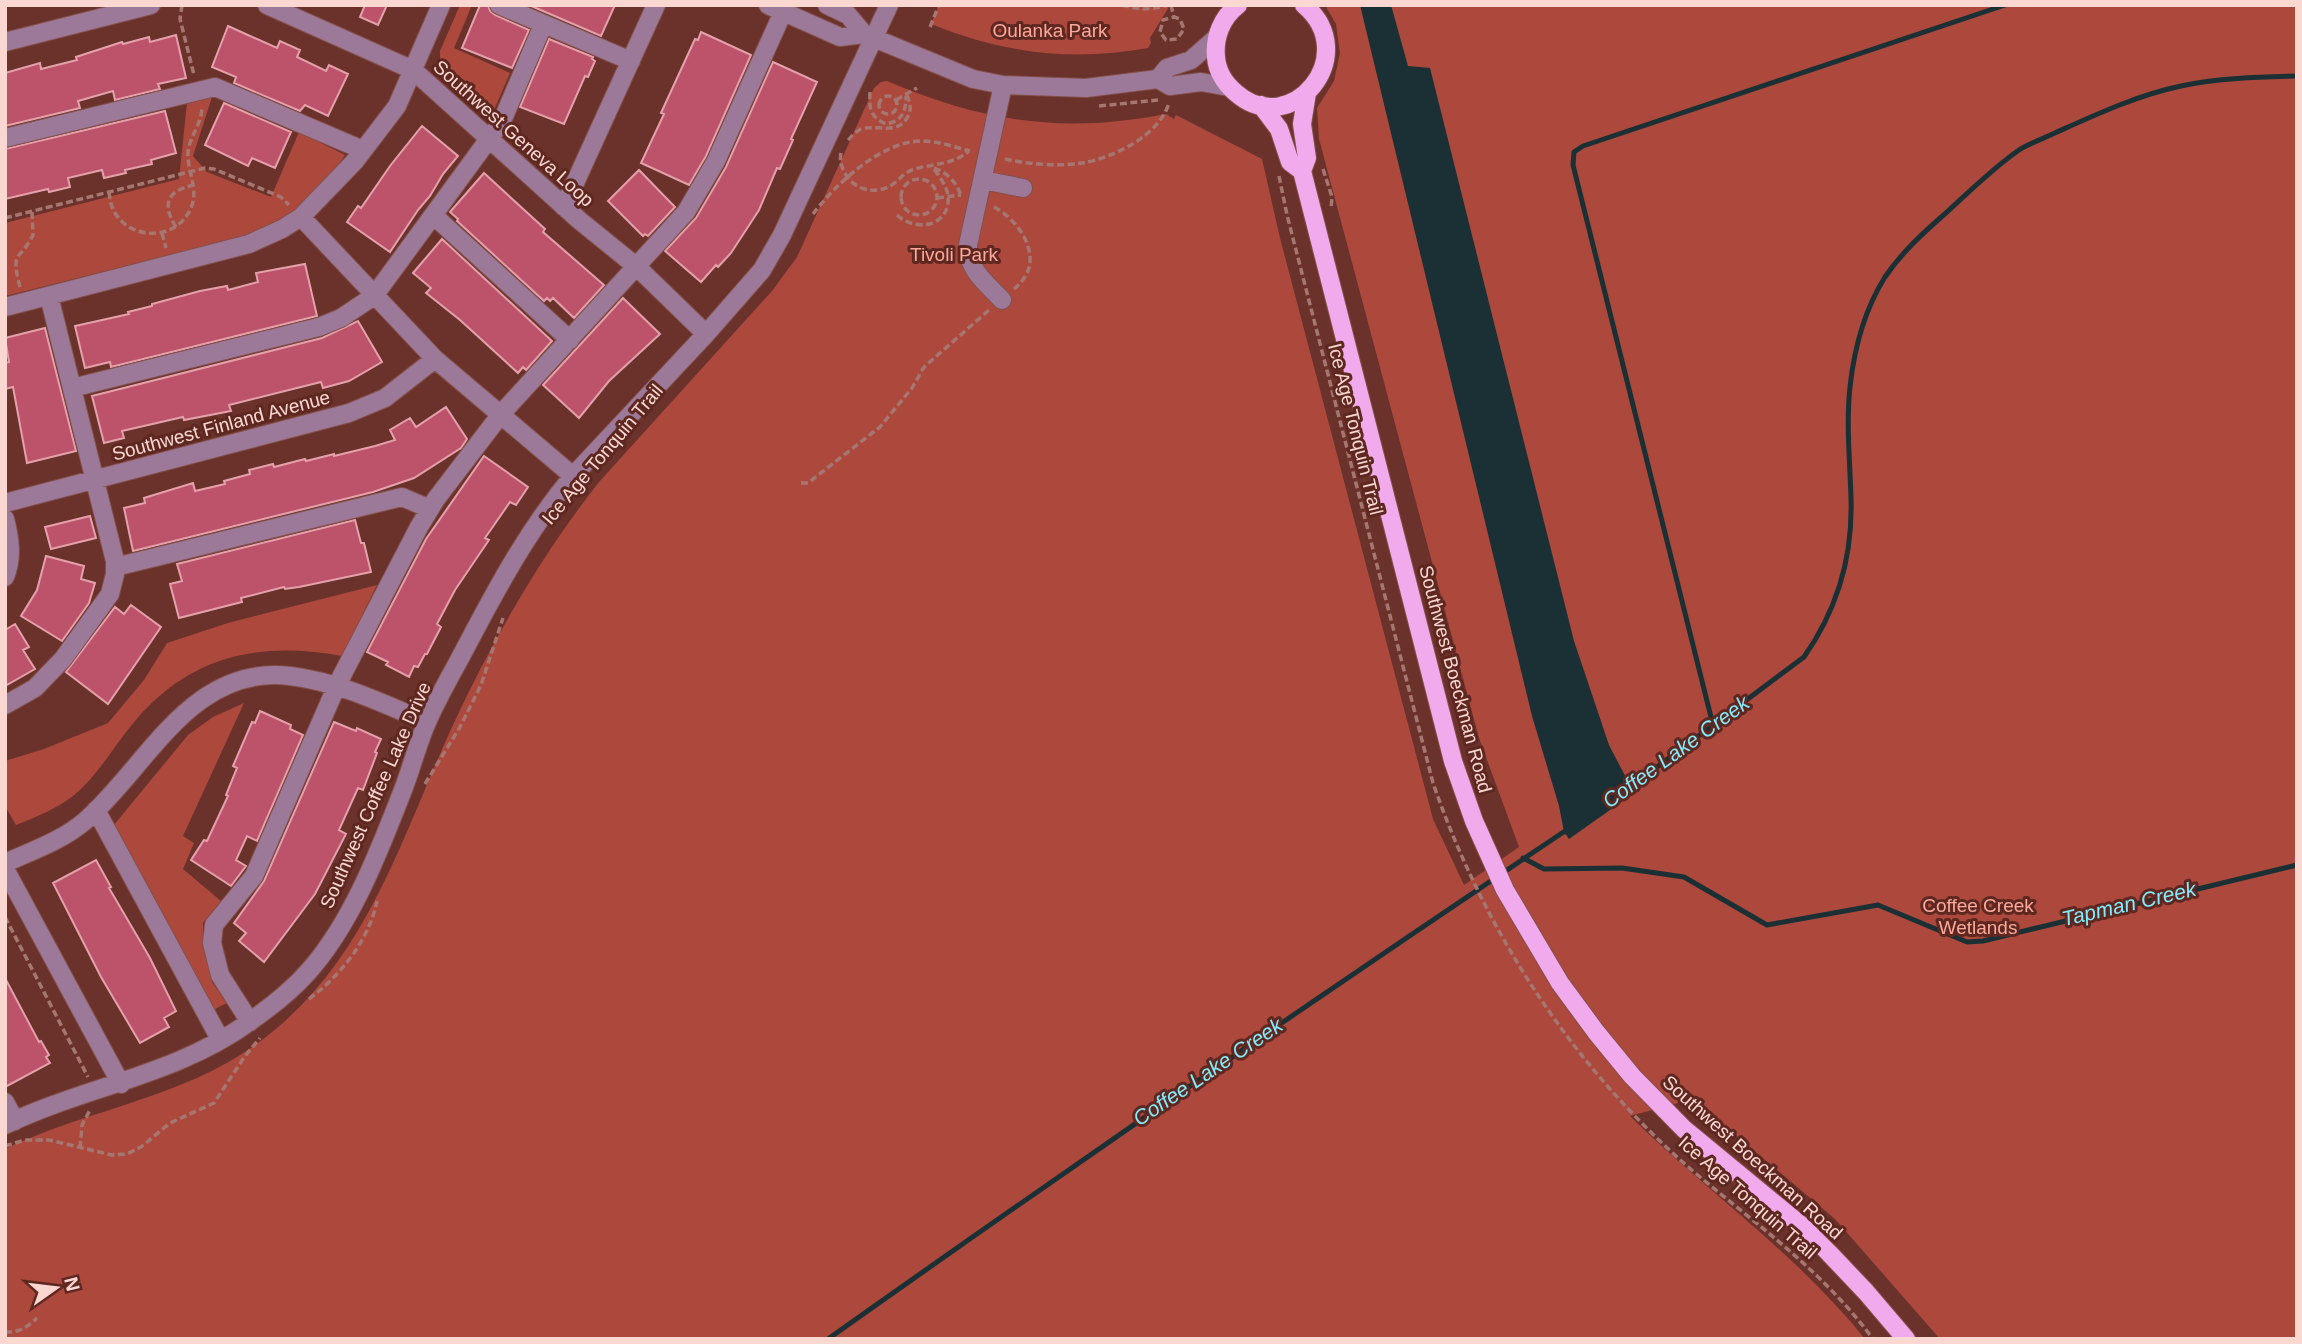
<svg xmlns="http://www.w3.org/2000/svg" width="2302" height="1344" viewBox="0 0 2302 1344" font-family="Arial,sans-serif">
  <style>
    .green { fill: #ad483d }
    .water { fill: #1b3034 }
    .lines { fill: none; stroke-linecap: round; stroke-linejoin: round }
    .stream { stroke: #1b3034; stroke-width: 5 }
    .building { fill: #bd536a; stroke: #e4a1ab; stroke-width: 2 }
    .minor-casing { stroke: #845049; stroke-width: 20 }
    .major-casing { stroke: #845049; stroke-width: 20 }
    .path { stroke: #a67670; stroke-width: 3.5; stroke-dasharray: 7 3.5; stroke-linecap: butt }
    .minor { stroke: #9c7999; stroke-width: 18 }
    .major { stroke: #f1abec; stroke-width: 18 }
    .labels { text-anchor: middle; stroke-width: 6; stroke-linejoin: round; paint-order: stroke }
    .park-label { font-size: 19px; fill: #fca89c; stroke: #5e2821 }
    .street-label { font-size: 19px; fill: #fbd7d2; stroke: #5e2821 }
    .water-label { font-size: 21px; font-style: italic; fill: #82ecfc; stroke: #5e2821 }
  </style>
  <rect width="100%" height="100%" fill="#6a322b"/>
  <path class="green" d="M460,5H472L454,48L510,73L494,110L440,59V51Z
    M939,5H1170L1150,38L1151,43L1148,48C1073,62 1002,53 931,24Z
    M1325,5H2297V1339H1940L1835,1219L1693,1099L1630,1116C1707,1192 1797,1254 1865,1339H5V1149C88,1109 183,1098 258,1043C366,964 399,843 452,727C492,641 540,557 599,482L772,291L797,257L874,88L881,82L887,81C984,122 1062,134 1166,114L1174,119L1176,115L1262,159L1280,238L1433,819L1464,885L1519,847L1479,738L1319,139L1317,108L1334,81L1340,53L1336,24Z
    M212,97L193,156L207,172L271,197L299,132L345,155C316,202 279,225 228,241L5,296V223L179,179L187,103Z
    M377,585L342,656C264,642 197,653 141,714C117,740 101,773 73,796C56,809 36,817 16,825L5,806V761L44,749L108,723L144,680L167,643L228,623Z
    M244,703L183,836L194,843L183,869L221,901L203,923V944L212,982L227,1003L213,1010L113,826L188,735L213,717Z"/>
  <path class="water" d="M1360,5H1391L1408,66L1430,68L1574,641L1609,745L1634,793L1569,839L1564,832L1559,806L1532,716Z"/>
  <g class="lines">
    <path class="stream" d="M1713,725L1573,165L1574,152L1583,146L2005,5
      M1625,791L1804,657C1837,610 1853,557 1851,498C1850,462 1846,424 1850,387C1854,350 1865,309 1885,277C1902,252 1924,232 1947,212C1970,191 1993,168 2019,150C2030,143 2045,138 2057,132C2097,114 2138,95 2181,86C2217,78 2260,77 2297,76
      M1523,858L1544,869L1622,868L1684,877L1767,925L1878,905L1967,942L1983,941L2297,865
      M828,1339C1072,1166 1319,996 1568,829"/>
  </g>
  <path class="building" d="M365,5H387L378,25L360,17Z
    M480,5H488L490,11L495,15L529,30L512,68L462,48Z
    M529,5H615L601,36Z
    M228,26L277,48L280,41L300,50L297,57L326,71L329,65L348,74L328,116L305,105L300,111L234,83L236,77L212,67Z
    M701,32L751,55L706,156L689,185L641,163L664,114L661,113L695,39L698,40Z
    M176,35L186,78L158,84L160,89L115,100L113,91L78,101L80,108L5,126V73L40,63L41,69L77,60L76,57L122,42L123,44L149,37L150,42Z
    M549,39L593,57L592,59L595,61L588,77L585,76L564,124L520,107Z
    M773,62L817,82L791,139L793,140L780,169L777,168L759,210L731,253L718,267L716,265L701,282L665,251L696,218L726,167Z
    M224,103L291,132L275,168L252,158L248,166L205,145Z
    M165,111L176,153L151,160L152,164L125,170L126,173L104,178L102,170L68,178L70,187L49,192L48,189L5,199V149Z
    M422,126L458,156L443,174L430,196L418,210L390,252L347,222L358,206L361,208L390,166Z
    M639,170L675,207L648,236L645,234L643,236L608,201Z
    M484,173L545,229L543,232L604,285L574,318L553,298L550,301L547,298L544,301L457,221L458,219L450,212Z
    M442,239L552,341L526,370L523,367L518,373L460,320L426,293L431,288L413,273Z
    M305,264L317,316L111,367L110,362L85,368L75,326L129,314L128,312L152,306V304L200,291L227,286L228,290L258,282L256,273Z
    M623,298L660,334L609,381L579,418L543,385Z
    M358,321L382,362L349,381L323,388L321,382L229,405L231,411L184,420L183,417L122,431L124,438L104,443L92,396L322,338Z
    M45,328L76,451L27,463L13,387L5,389V363L9,362L5,338Z
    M446,407L467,439L461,448L414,478L373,492L133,551L124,508L145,503L144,498L193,483L195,491L225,484L224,481L250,474L249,470L273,464L274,467L305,459L306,461L334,454V456L375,446L395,440L390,430L410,418L416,427Z
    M484,456L528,487L516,505L510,502L485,538L489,540L455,590L437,624L441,627L427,654H425L418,667L414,666L409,677L386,665L388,662L367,652L426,539Z
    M90,516L96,538L51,549L45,527Z
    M355,520L361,543H364L371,572L299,587L285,589L284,587L241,598L242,602L179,618L170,584L182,581L177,564Z
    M46,556L84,566L81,579L95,583L89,603L62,641L21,616L37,590Z
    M131,605L161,627L108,704L66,672L115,607L124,614Z
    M15,624L29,647L23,650L35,669L5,686V630Z
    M260,711L291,725L290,729L303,735L257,841L247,836L236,860L246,866L231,886L191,860L204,840L207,841L228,796L226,795L237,768L233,766L252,722L255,723Z
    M334,722L356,731L357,728L381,739L375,752L377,753L363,790L358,788L339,830L346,834L315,894L264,962L239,941L246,933L234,923L264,881Z
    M96,860L111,887L109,888L150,958L176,1011L164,1018L169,1027L140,1043L101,977L53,883Z
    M5,978L39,1042L41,1041L49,1055L46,1057L50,1063L5,1087Z"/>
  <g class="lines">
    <defs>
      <path id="minor" d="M267,5L413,70L579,220L637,267L706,334
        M499,5L631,61
        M768,5L840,37L864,34L973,79L1003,85L1086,88L1158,79L1170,86L1201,82L1229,87
        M827,5L848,15L864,34
        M5,42L151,5
        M1158,79L1167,68L1191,60L1216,38
        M5,138L215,87L363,150
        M983,180L1023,188
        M564,207L656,5
        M433,215L570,340
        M301,217L435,359L573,476
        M1002,300C986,283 967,269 968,245L1003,85
        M5,307L249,244L282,229L301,217L355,161L397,106L441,5
        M72,388L319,327L341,318L374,296L502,121L543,25
        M5,503L349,413L385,398L435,359
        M5,519C10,539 13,557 5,577
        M115,567L402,497L430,509
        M5,705L35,688L63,659L110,594L115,574V561L49,296
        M96,810L220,1039
        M5,863C32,851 63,840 85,821C148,766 191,664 290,676C339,682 382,703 427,722
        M5,869L121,1084
        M250,1022L220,975L212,943L214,925L254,876L337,685L419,527L436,499L501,414L686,212L716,161L783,12
        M5,1102L15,1121
        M5,1125C86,1086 178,1075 252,1020C272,1006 292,990 308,972C351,924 378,854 401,795C411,771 417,744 428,720C439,695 454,670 467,645C498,586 530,527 573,476L706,334L762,270L782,235L889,5"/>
      <path id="major" d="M1238,5C1222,17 1214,37 1216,57C1217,71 1225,84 1236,93C1291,141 1363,55 1304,5
        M1307,93L1302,124L1307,158L1302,171L1453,761L1474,821L1505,890L1560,983L1596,1032L1632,1076L1684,1129L1803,1227L1829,1253L1866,1292L1906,1339
        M1261,105L1279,129L1290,162L1302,171"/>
    </defs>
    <use href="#minor" class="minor-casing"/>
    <use href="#major" class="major-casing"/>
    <path class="path" d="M182,5L180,19L194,75
      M1122,5C1138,10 1151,10 1168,5
      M1171,5L1174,17L1180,19L1184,29L1177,39L1166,40L1160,32L1163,20L1174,17
      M930,27L939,5
      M870,92C869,108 870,117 886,124C902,121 906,112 906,96
      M879 105a9 9 0 1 1 18 0a9 9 0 1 1-18 0Z
      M896,100L917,88
      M1099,106L1158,100
      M848,140C852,136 855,132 861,129C877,124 899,136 908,116C912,108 910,102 906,94
      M841,153C839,162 843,172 849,179C858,190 876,194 890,186C898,182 903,173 912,170C932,163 951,166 969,151
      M1005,159C1028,164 1058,167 1082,163C1113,158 1159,136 1169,103
      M934,168C949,174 955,181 961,195
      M1323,169L1332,197L1331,209
      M1279,176L1287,215L1433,783C1485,933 1574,1069 1694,1172C1757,1225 1824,1272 1873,1339
      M901 197a18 18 0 1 1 36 0a18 18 0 1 1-36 0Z
      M109,192C110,199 111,207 115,213C132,241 176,240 190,210C200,190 187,173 188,152C190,135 202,124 202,106
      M937,198L961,195
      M994,207C1015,218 1037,246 1028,271C1025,278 1019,285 1014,289
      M813,214C836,184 881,141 922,141C938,141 954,147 970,151
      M897,215C916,233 951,226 948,196C947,186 938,174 932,167
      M5,218L205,168L214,169L281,197L289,205
      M176,227C161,204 168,190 194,185
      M162,233L166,248
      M20,287C10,249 20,262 33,235L32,212
      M801,483H808L880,427L912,388L924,367L989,310
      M425,784L460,727L481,685L503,618
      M5,917L88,1077
      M309,999C341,975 369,940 377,901
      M5,1146L25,1140H49L112,1155L127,1154L141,1147L170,1123L214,1103L245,1056L260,1038
      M80,1148L82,1125L90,1110
      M5,1332C19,1333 27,1327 37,1318"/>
    <use href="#minor" class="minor"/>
    <use href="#major" class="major"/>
  </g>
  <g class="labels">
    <g class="park-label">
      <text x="1050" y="37">Oulanka Park</text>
      <text x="954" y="261">Tivoli Park</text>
      <text x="1978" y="912">Coffee Creek<tspan x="1978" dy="22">Wetlands</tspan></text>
    </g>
    <g class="street-label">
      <text transform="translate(514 133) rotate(42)" y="7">Southwest Geneva Loop</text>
      <text transform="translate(221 425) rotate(-15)" y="7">Southwest Finland Avenue</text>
      <text transform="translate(1356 429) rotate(76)" y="7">Ice Age Tonquin Trail</text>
      <text transform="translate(602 454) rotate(-50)" y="7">Ice Age Tonquin Trail</text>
      <text transform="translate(1456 679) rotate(75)" y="7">Southwest Boeckman Road</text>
      <text transform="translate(375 795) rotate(-66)" y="7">Southwest Coffee Lake Drive</text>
      <text transform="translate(1753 1157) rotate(42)" y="7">Southwest Boeckman Road</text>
      <text transform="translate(1748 1197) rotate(41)" y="7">Ice Age Tonquin Trail</text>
    </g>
    <g class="water-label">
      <text transform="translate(1676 752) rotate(-36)" y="7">Coffee Lake Creek</text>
      <text transform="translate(2129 904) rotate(-13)" y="7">Tapman Creek</text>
      <text transform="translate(1208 1072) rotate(-34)" y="7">Coffee Lake Creek</text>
    </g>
  </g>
  <rect width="2302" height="1344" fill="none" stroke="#fbd7d2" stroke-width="14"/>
  <g transform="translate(56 1288) rotate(76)" stroke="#5e2821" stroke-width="5" paint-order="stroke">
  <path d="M0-5L12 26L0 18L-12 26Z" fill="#fbd7d2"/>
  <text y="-10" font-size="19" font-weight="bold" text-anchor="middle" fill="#fbd7d2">N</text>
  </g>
</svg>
